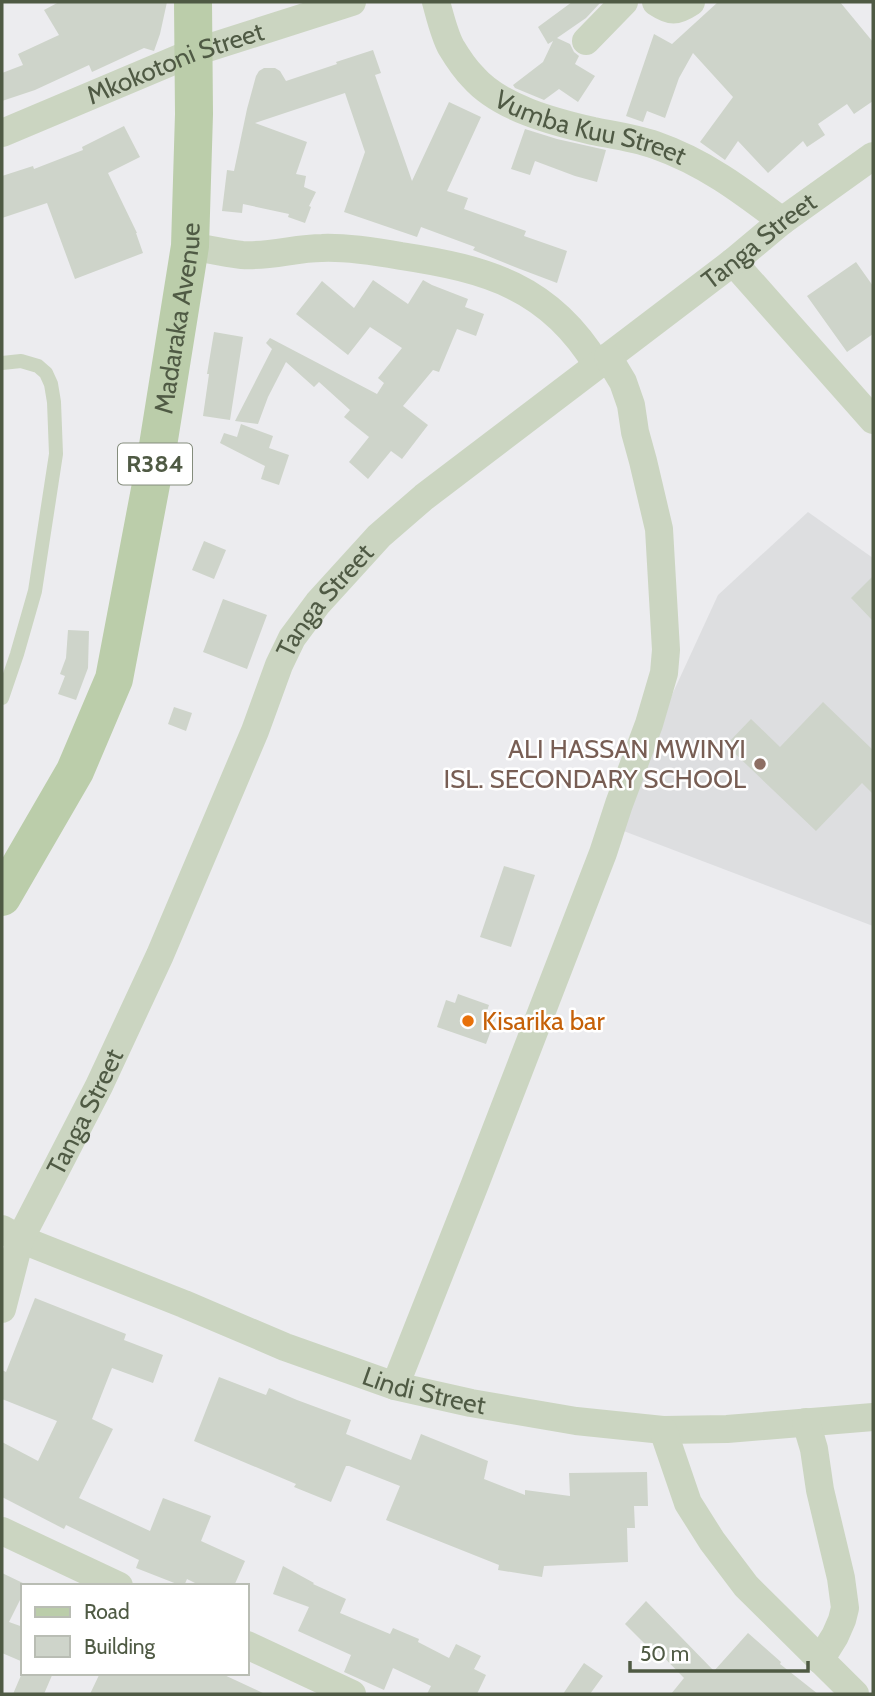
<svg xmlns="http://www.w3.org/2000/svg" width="875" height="1696" viewBox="0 0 875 1696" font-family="Cabin,sans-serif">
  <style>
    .education { fill: #dddee0 }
    .building { fill: #ced4ca }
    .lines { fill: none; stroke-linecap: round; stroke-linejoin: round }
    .service { stroke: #cbd5c1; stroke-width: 14 }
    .minor { stroke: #cbd5c1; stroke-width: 28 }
    .primary { stroke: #bbcdaa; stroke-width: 38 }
    .education-dot { fill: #8d6e63; stroke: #fff; stroke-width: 2.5 }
    .food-dot { fill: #e8710a; stroke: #fff; stroke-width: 2.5 }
    .labels { text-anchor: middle; stroke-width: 5; stroke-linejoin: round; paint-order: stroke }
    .shield { fill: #fff; stroke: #848c7c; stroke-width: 2 }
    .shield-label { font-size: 24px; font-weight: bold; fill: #4f5a44 }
    .street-label { font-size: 26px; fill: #4f5a44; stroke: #fff }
    .education-label { font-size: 26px; fill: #785e54; stroke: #fff; text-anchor: end }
    .food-label { font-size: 26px; fill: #c56008; stroke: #fff; text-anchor: start }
  </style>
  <rect width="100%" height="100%" fill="#ececef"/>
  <path class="education" d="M808,512L873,558V926L621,830L671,697L718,595Z"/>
  <path class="building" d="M59,2H167L160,34L154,51L144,48L92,72L89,65L35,90L2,101V73L23,65L18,54L59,35L44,10Z
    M572,2H601L586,18L557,38L570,44L574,52L579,56L575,64L595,76L578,102L559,89L544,100L515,88L513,85L543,62L553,41L548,44L538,27Z
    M718,2H840L873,42V101L854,114L847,104L818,124L825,135L807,147L803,141L768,173L738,141L725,160L700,142L733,97L693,53L679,78L665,118L647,111L643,122L626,116L654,34L672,44Z
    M373,50L381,73L375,75L412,181L449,102L481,117L447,191L468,198L464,209L526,231L524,236L567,251L557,283L520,269L473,250L475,247L421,227L417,237L344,212L365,152L345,93L255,123L307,142L296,174L306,176L304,187L316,192L309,206L311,207L305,223L288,217L289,214L243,204L242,213L222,211L227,170L234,171L247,109L256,76L259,71L264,68H275L280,71L286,81L337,64L336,62Z
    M124,126L140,157L108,173L137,233H136L143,253L75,279L47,203L2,218V176L33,166L34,169L83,150L82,147Z
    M525,129L557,139L606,150L597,182L575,176L535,161L530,175L511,169Z
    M856,262L873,286V334L847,352L807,296Z
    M373,280L408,304L423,280L432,285L468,299L465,307L484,314L476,336L457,329L439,372L433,370L403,406L428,425L402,459L391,451L368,479L349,462L369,437L344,417L350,410L319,382L314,387L286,362L268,397L258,424L235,421L272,349L266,343L270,338L377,394L384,383L378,378L402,348L370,327L348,355L296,314L322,281L354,308Z
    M214,332L243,337L230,420L203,416L209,374H207Z
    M241,424L273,436L269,448L289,455L279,485L261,479L265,466L220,443L224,433L237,437Z
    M204,541L226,550L214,579L192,570Z
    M873,576V621L851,598Z
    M223,599L267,615L247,669L203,652Z
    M68,630L89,631L88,668L76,700L58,694L65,676L60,674L66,658Z
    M823,702L873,750V794L862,783L816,831L726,745L751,719L780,747Z
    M174,707L192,713L186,731L168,724Z
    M504,866L535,875L511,947L480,937Z
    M458,994L489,1005L486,1014L496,1017L486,1044L437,1027L446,1000L455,1003Z
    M35,1298L126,1334L124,1340L163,1355L153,1383L112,1368L92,1419L113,1429L79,1498L150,1531L163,1498L211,1516L201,1541L245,1561L234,1586H201L187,1579L184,1586H182L136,1568L139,1560L66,1525L64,1529L2,1497V1442L38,1461L57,1421L2,1399V1370L6,1372Z
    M219,1377L266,1395L269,1388L297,1400L351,1420L346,1434L411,1460L421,1434L488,1461L484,1479L525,1495V1490L570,1496L569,1473L647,1472L648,1506H634L635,1528H627L628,1562L544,1566L542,1577L498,1570L499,1565L386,1520L400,1486L349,1466H346L331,1502L294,1487L296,1484L194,1441Z
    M283,1566L314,1583L313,1584L346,1599L340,1613L390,1634L393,1628L419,1639L418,1642L449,1658L456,1644L481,1656L474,1669L486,1675L477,1694H427L431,1686L393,1668L384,1690L344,1672L351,1655L298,1631L309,1607L273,1594Z
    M2,1573L27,1585L23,1586V1594L9,1622L23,1627V1662L2,1653Z
    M646,1601L714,1671L748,1633L781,1662L780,1664L818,1694H671L684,1678L650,1643L647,1646L625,1624Z
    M584,1663L603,1676L590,1694H563Z
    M22,1673H53L44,1694H13Z
    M100,1673H220L265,1694H90Z"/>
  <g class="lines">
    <path class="service" d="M2,363L21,361L38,366L46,373L51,384L54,402L56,454L35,591L17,654L2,698"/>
    <g class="minor">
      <path id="s1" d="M436,2C440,16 444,34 451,47C457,57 465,69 473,77C500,108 554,122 593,131C613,135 635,138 655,145C704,162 741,190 782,221"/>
      <path d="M656,2C671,12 676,12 691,2"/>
      <path d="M586,41L624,2"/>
      <path id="s2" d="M2,133L192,53L352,2"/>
      <path d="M190,246C207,249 225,253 242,255C269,257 296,248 322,248C345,247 378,252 401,256C487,269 550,287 597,365"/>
      <path d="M733,262L873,420"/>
      <path id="s3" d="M2,1229L20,1239L184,1304L285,1347L395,1386L471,1403L576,1421L663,1430L727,1429L873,1417"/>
      <path id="s4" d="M2,1309L20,1239L99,1086L160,955L255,731L279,665L292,638L318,603L379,536L424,497L733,262L782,221L873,156"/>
      <path d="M395,1386L475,1184L603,853L619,804L649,724L664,673L666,650L659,529L643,461L635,432L631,405L623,382L608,357"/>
      <path d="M806,1422L814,1449L820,1490L841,1578L845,1608L842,1620L835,1636L820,1660"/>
      <path d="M663,1430L688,1503L712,1541L746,1586L855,1694"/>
      <path d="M2,1531L119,1586"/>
      <path d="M247,1645L352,1694"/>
    </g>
    <path class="primary" id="s5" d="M2,897L75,771L114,679L156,458L190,246L194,114L193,2"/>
  </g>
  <circle class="education-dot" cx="760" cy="764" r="7"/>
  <circle class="food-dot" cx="468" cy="1021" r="7"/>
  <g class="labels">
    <rect class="shield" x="118" y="443.5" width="74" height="41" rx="5"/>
    <g class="shield-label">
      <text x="155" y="472">R384</text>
    </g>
    <g class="street-label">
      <text dy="9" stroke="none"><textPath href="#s2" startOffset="187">Mkokotoni Street</textPath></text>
      <text dy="9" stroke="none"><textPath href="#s1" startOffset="215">Vumba Kuu Street</textPath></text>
      <text dy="9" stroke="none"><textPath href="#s4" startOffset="1348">Tanga Street</textPath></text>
      <text dy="9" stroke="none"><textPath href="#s5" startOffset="612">Madaraka Avenue</textPath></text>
      <text dy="9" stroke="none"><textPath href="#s4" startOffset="782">Tanga Street</textPath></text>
      <text dy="9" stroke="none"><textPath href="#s4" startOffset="215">Tanga Street</textPath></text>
      <text dy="9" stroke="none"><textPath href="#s3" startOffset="453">Lindi Street</textPath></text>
    </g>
    <g class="education-label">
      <text x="746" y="758">ALI HASSAN MWINYI<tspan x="746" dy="30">ISL. SECONDARY SCHOOL</tspan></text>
    </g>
    <g class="food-label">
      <text x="482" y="1030">Kisarika bar</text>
    </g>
  </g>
  <rect width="875" height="1696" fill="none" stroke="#4f5a44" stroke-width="7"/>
  <rect x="21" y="1584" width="228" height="91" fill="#ffffff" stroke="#b9bdb4" stroke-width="2"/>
  <rect x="35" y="1607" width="35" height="10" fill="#bbcdaa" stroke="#b9bdb4" stroke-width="2"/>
  <text x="84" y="1619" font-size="21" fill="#4f5a44">Road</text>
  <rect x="35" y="1636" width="35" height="21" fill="#ced4ca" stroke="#b9bdb4" stroke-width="2"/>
  <text x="84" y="1654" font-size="21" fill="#4f5a44">Building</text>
  <path d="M630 1661v10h178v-10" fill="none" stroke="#4f5a44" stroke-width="3.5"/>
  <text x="640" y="1661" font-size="21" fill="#4f5a44" stroke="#ffffff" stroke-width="5" paint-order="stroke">50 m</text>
</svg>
